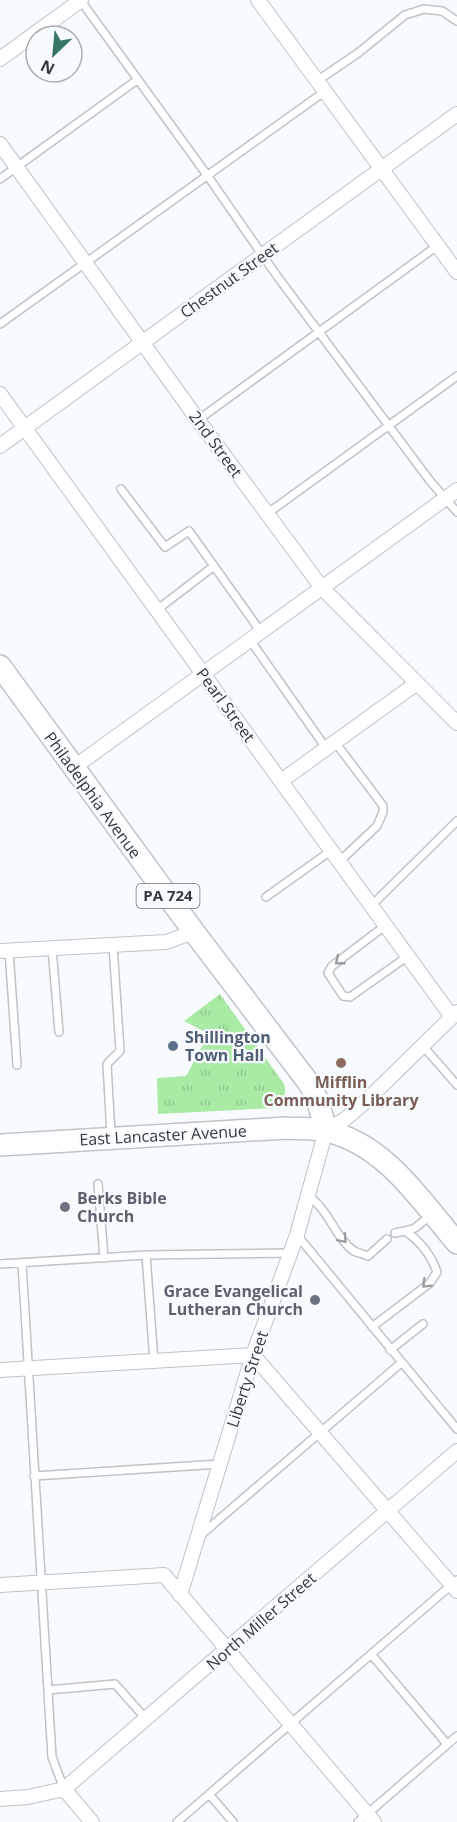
<svg xmlns="http://www.w3.org/2000/svg" width="457" height="1822" viewBox="0 0 457 1822" font-family="'Open Sans',sans-serif">
  <style>
    .grass { fill: url(#grass-tufts) }
    .lines { fill: none; stroke-linecap: round; stroke-linejoin: round }
    .lane-casing { stroke: #bdc3c9; stroke-width: 10 }
    .street-casing { stroke: #bdc3c9; stroke-width: 16 }
    .primary-casing { stroke: #bdc3c9; stroke-width: 24 }
    .lane { stroke: #fff; stroke-width: 7 }
    .street { stroke: #fff; stroke-width: 14 }
    .primary { stroke: #fff; stroke-width: 21 }
    .oneway { stroke: #9a9c9e }
    .service-dot { fill: #5c6f8a; stroke: #f8fbfe; stroke-width: 2 }
    .education-dot { fill: #8d6e63; stroke: #f8fbfe; stroke-width: 2 }
    .worship-dot { fill: #6b7280; stroke: #f8fbfe; stroke-width: 2 }
    .labels { text-anchor: middle; stroke-width: 4.5; stroke-linejoin: round; paint-order: stroke }
    .shield { fill: #f8fbfe; stroke: #707376; stroke-width: 1.5 }
    .shield-label { font-size: 15px; font-weight: bold; fill: #36393c }
    .street-label { font-size: 16px; fill: #36393c; stroke: #f8fbfe }
    .service-label { font-size: 16px; font-weight: bold; fill: #4e5e75; stroke: #f8fbfe; text-anchor: start }
    .education-label { font-size: 16px; font-weight: bold; fill: #785e54; stroke: #f8fbfe }
    .worship-label { font-size: 16px; font-weight: bold; fill: #5b616d; stroke: #f8fbfe; text-anchor: start }
  </style>
  <defs>
    <pattern id="grass-tufts" width="24" height="20" patternUnits="userSpaceOnUse" patternTransform="scale(1.5)"><rect width="24" height="20" fill="#a9eaa4"/><path d="M3 7l-1-3M5 7V3M7 7l1-3M15 17l-1-3M17 17v-4M19 17l1-3" fill="none" stroke="#92c98e"/></pattern>
  </defs>
  <rect width="100%" height="100%" fill="#f8fbfe"/>
  <path class="grass" d="M220,994L284,1084C288,1095 281,1102 273,1108L158,1114L157,1078L186,1076L209,1034L184,1021Z"/>
  <g class="lines">
    <defs>
      <path id="lane" d="M81,1L207,175L277,276L430,481L457,512
        M317,81L358,53L405,15L424,9L442,11L457,21
        M0,179L137,80
        M0,324L324,92
        M198,420L437,246
        M121,489L165,547L189,531L261,632
        M268,513L457,376
        M158,609L214,566
        M250,640L326,748
        M335,742L372,791L383,806V812L377,826L340,861
        M266,897L332,850
        M372,905L457,821
        M386,925L332,966L328,973L343,996L350,997L408,956
        M52,948L59,1032
        M9,950L17,1065
        M423,1046L457,1085
        M111,1135L107,1064L120,1051L113,945
        M98,1184L104,1258
        M308,1196C329,1209 335,1238 354,1251C358,1253 364,1254 368,1256L387,1239
        M405,1231L415,1228L431,1215
        M297,1235L457,1429
        M146,1255L154,1361
        M22,1263L52,1757L64,1789
        M0,1264L146,1255L291,1253
        M372,1327L430,1283L437,1272C431,1255 420,1241 405,1231L395,1233
        M390,1350L423,1324
        M34,1476L220,1464
        M202,1534L401,1363
        M371,1654L447,1744
        M48,1690L115,1684L146,1719
        M209,1794L233,1822
        M177,1822L457,1580
        M358,1822L457,1736"/>
      <path id="street" d="M258,0L457,272
        M0,59L81,0
        M0,144L198,420L322,588L457,723
        M0,394L452,1017
        M0,446L457,114
        M73,768L457,490
        M281,781L417,683
        M0,951L166,942L194,932
        M0,1370L253,1355L457,1591
        M0,1585L164,1575L374,1822
        M180,1595L253,1355L297,1235L326,1130L344,1120L364,1103L457,1012
        M64,1789L92,1822
        M0,1799L28,1797L64,1789L457,1451"/>
      <path id="primary" d="M0,666L194,932L311,1086L318,1102L326,1130
        M0,1145L286,1128C299,1129 314,1128 327,1131C386,1145 420,1200 457,1243"/>
    </defs>
    <use href="#lane" class="lane-casing"/>
    <use href="#street" class="street-casing"/>
    <use href="#primary" class="primary-casing"/>
    <use href="#lane" class="lane"/>
    <use href="#street" class="street"/>
    <use href="#primary" class="primary"/>
  </g>
  <defs><path id="oneway-chevron" d="M-2-3.5L2.5 0L-2 3.5" fill="none" stroke-width="1.6" stroke-linecap="round" stroke-linejoin="round" transform="scale(1.5)"/></defs>
  <g class="oneway">
    <use href="#oneway-chevron" transform="translate(339 961) rotate(141)"/>
    <use href="#oneway-chevron" transform="translate(343 1239) rotate(49)"/>
    <use href="#oneway-chevron" transform="translate(426 1284) rotate(135)"/>
  </g>
  <circle class="service-dot" cx="173" cy="1046" r="6"/>
  <circle class="education-dot" cx="341" cy="1063" r="6"/>
  <g class="worship-dot">
    <circle cx="65" cy="1207" r="6"/>
    <circle cx="315" cy="1300" r="6"/>
  </g>
  <g class="labels">
    <rect class="shield" x="136.5" y="884" width="63" height="24" rx="4.5"/>
    <g class="shield-label">
      <text x="168" y="901">PA 724</text>
    </g>
    <g class="street-label">
      <text transform="translate(229 280) rotate(-36)" y="6">Chestnut Street</text>
      <text transform="translate(216 444) rotate(54)" y="6">2nd Street</text>
      <text transform="translate(226 705) rotate(54)" y="6">Pearl Street</text>
      <text transform="translate(93 795) rotate(54)" y="6">Philadelphia Avenue</text>
      <text transform="translate(163 1135) rotate(-3)" y="6">East Lancaster Avenue</text>
      <text transform="translate(247 1379) rotate(-72)" y="6">Liberty Street</text>
      <text transform="translate(261 1621) rotate(-41)" y="6">North Miller Street</text>
    </g>
    <g class="service-label">
      <text x="185" y="1043">Shillington<tspan x="185" dy="18">Town Hall</tspan></text>
    </g>
    <g class="education-label">
      <text x="341" y="1088">Mifflin<tspan x="341" dy="18">Community Library</tspan></text>
    </g>
    <g class="worship-label">
      <text x="77" y="1204">Berks Bible<tspan x="77" dy="18">Church</tspan></text>
      <text x="303" y="1297" text-anchor="end">Grace Evangelical<tspan x="303" dy="18">Lutheran Church</tspan></text>
    </g>
  </g>
  <g transform="translate(54 54) rotate(206)"><circle r="28" fill="#f8fbfe" stroke="#aaadb0" stroke-width="1.5"/>
  <path d="M0-4.5L10 22L0 15L-10 22Z" fill="#357666"/>
  <text y="-9" font-size="16" font-weight="bold" text-anchor="middle" fill="#36393c">N</text>
  </g>
</svg>
